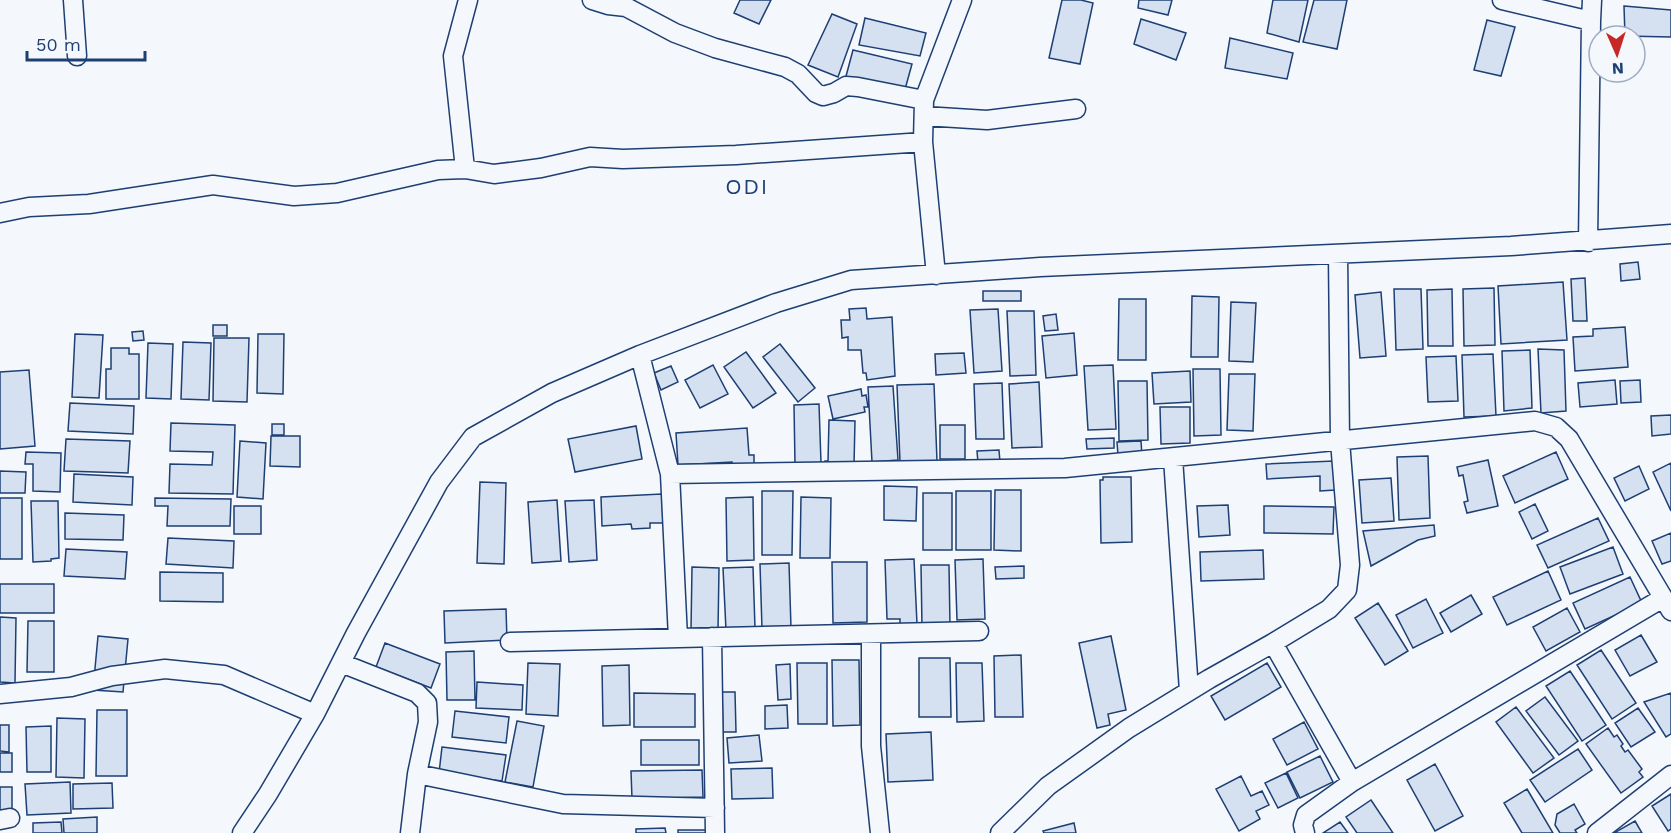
<svg xmlns="http://www.w3.org/2000/svg" width="1671" height="833" viewBox="0 0 1671 833" font-family="'Work Sans',sans-serif">
  <style>
    .building { fill: #d5e0f0; stroke: #1d3f73; stroke-width: 1.5 }
    .lines { fill: none; stroke-linecap: round; stroke-linejoin: round }
    .minor-casing { stroke: #1d3f73; stroke-width: 21 }
    .minor { stroke: #f4f7fb; stroke-width: 18 }
    .labels { text-anchor: middle; stroke-width: 4.5; stroke-linejoin: round; paint-order: stroke }
    .quarter-label { font-size: 22px; letter-spacing: 1.5px; fill: #1d3f73; stroke: #f4f7fb }
  </style>
  <rect width="100%" height="100%" fill="#f4f7fb"/>
  <path class="building" d="M740,0H771L759,24L734,13Z
    M1062,0H1081L1093,3L1080,64L1049,58Z
    M1139,0H1172L1168,15L1138,8Z
    M1273,0H1308L1299,42L1267,33Z
    M1314,0H1347L1337,49L1303,42Z
    M1624,6L1671,10V37L1625,36Z
    M832,14L857,24L838,77L808,65Z
    M865,18L926,33L920,56L859,45Z
    M1141,19L1186,33L1176,60L1134,44Z
    M1487,20L1515,27L1501,76L1474,70Z
    M1230,38L1293,53L1287,79L1225,68Z
    M853,50L912,64L904,93L845,80Z
    M1638,262L1640,279L1621,281L1620,264Z
    M1585,278L1587,321H1573L1571,279Z
    M1563,282L1567,340L1501,344L1498,286Z
    M1494,288L1495,345L1464,346L1463,289Z
    M1394,289H1421L1423,349L1396,350Z
    M1452,289L1453,346H1428L1427,290Z
    M983,291H1021V301H983Z
    M1381,292L1386,356L1360,358L1355,295Z
    M1192,296L1219,297L1218,357H1191Z
    M1119,299H1146V360H1118Z
    M1231,302L1256,303L1253,362L1229,361Z
    M866,308L867,319L892,317L895,376L867,380L866,373H863L861,350H848V337L842,338L841,320H850L849,309Z
    M998,309L1002,371L974,373L970,310Z
    M1007,311H1034L1036,375L1010,376Z
    M1056,314L1058,330L1045,331L1043,316Z
    M213,325H227V336H213Z
    M1625,327L1628,367L1575,371L1573,337L1593,336V329Z
    M143,331L144,340L133,341L132,332Z
    M1074,333L1077,375L1046,378L1042,336Z
    M75,334L103,335L99,398L72,397Z
    M258,334H284L283,394L257,393Z
    M214,338H249L247,402L213,401Z
    M183,342L211,343L209,400L181,399Z
    M148,343L173,344L171,399L146,398Z
    M780,344L815,388L798,402L763,357Z
    M111,348H129V354H139V399H106V369H111Z
    M1538,349L1564,350L1566,411L1541,413Z
    M1530,350L1532,408L1504,411L1502,351Z
    M746,352L776,393L753,408L724,367Z
    M964,353L966,373L936,375L935,354Z
    M1493,354L1496,416L1464,417L1462,355Z
    M1456,356L1458,401L1428,402L1426,357Z
    M713,365L728,394L700,408L685,380Z
    M1113,365L1116,429L1088,430L1084,366Z
    M671,366L678,382L661,390L654,373Z
    M1193,369H1220L1221,435L1194,436Z
    M29,370L35,446L0,449V372Z
    M1190,371L1191,402L1154,404L1152,373Z
    M1229,374H1255L1253,431L1227,430Z
    M1615,380L1617,404L1580,407L1578,383Z
    M1640,380L1641,402L1621,403L1620,381Z
    M1118,381H1147L1148,440L1119,441Z
    M1039,382L1042,447L1012,448L1009,384Z
    M1002,383L1004,439H976L974,384Z
    M934,384L937,461L900,462L897,385Z
    M893,386L898,460L872,462L868,387Z
    M861,389L862,396L866,395L868,407H864L865,412L833,419L828,396Z
    M70,403L134,406L133,434L68,431Z
    M819,404L821,463L795,464L794,405Z
    M1160,407H1190V443L1161,444Z
    M1671,415V434L1652,436L1651,416Z
    M829,420L855,421L854,465L825,474V461H828Z
    M171,423L235,425L233,494L169,493L170,464L212,465L213,452L170,451Z
    M272,424H284V435H272Z
    M940,425H965V459H940Z
    M636,426L642,459L575,472L568,439Z
    M747,428L749,455H754V471H732V462L678,465L676,433Z
    M271,436H300V467L270,466Z
    M1114,438V448L1087,449L1086,439Z
    M66,439L130,441L128,473L64,471Z
    M240,441L266,443L263,499L237,497Z
    M1141,441L1142,456L1118,455L1117,442Z
    M999,450L1000,462L978,463L977,451Z
    M26,452L61,453L60,492L33,491V464H25Z
    M1556,452L1568,479L1515,503L1503,476Z
    M1428,456L1430,518L1399,520L1397,457Z
    M1488,460L1498,506L1467,513L1464,502L1468,501L1463,475L1459,476L1457,467Z
    M1334,461L1335,490L1320,491V476L1267,479L1266,464Z
    M1671,463V511L1653,472Z
    M1639,466L1649,489L1625,501L1614,478Z
    M0,471L26,472L25,493H0Z
    M74,474L133,477L132,505L73,502Z
    M1103,477H1131L1132,542L1101,543L1100,480H1103Z
    M1391,478L1394,521L1362,523L1359,480Z
    M480,482L506,483L504,564L477,563Z
    M884,486L917,487L916,521L884,520Z
    M995,490H1021V551L994,550Z
    M762,491H793L792,555H762Z
    M956,491H991V550H956Z
    M923,493H952V550H923Z
    M662,494L663,523H650V528L632,529L631,524L602,526L601,497Z
    M753,497L754,560L727,561L726,498Z
    M801,497L831,498L830,558H800Z
    M0,498H22V559H0Z
    M155,498L231,499L230,526H167L168,506H155Z
    M557,500L561,561L532,563L528,502Z
    M594,500L597,560L569,562L565,501Z
    M31,501H58L59,558L51,559V561L33,562Z
    M1535,504L1548,531L1532,539L1519,512Z
    M1228,505L1230,535L1199,537L1197,506Z
    M234,506H261V534H234Z
    M1264,506L1334,507L1333,534L1264,533Z
    M65,513L124,515L123,540L65,539Z
    M1598,518L1609,541L1548,568L1537,545Z
    M1434,525L1435,536L1418,540L1371,566L1363,531Z
    M1671,533V561L1662,564L1652,541Z
    M168,538L234,541L233,568L166,564Z
    M1613,547L1623,574L1570,594L1560,567Z
    M66,549L127,552L125,579L64,576Z
    M1263,550L1264,579L1201,581L1200,552Z
    M914,559L917,624H900V619H887L885,560Z
    M983,559L985,619L957,620L955,560Z
    M832,562H867V622L833,623Z
    M789,563L791,628L762,629L760,564Z
    M921,565H949L950,626L922,627Z
    M1024,566V578L996,579L995,567Z
    M692,567L719,568L718,631L691,630Z
    M753,567L755,628L726,630L723,568Z
    M1548,571L1561,600L1507,625L1493,597Z
    M160,572L223,573V602L160,601Z
    M1630,577L1642,603L1585,629L1573,603Z
    M0,584H54V613H0Z
    M1471,595L1482,614L1451,632L1440,613Z
    M1426,599L1443,633L1413,648L1396,615Z
    M1378,603L1408,651L1385,665L1355,618Z
    M1567,608L1580,632L1546,651L1533,627Z
    M506,609L507,640L445,643L444,611Z
    M0,617L16,618L15,683L0,682Z
    M28,621H54V672H27Z
    M1641,635L1657,662L1630,676L1615,650Z
    M98,636L128,639L123,692L93,690Z
    M1111,636L1126,710L1108,714L1110,725L1097,728L1079,643Z
    M385,643L440,664L431,688L376,667Z
    M1601,650L1636,703L1612,719L1577,665Z
    M474,651L475,700H447L446,652Z
    M1021,655L1023,717H995L994,656Z
    M919,658H950L951,717H919Z
    M832,660H859L860,725L833,726Z
    M528,663L560,664L558,716L526,714Z
    M797,663H827V724H798Z
    M956,663H982L984,721L957,722Z
    M1267,663L1281,687L1225,720L1211,696Z
    M790,664L791,699L778,700L776,665Z
    M629,665L630,725L603,726L602,666Z
    M1570,671L1606,725L1582,741L1546,686Z
    M477,682L523,685L522,710L476,708Z
    M722,692H735L736,732H723Z
    M634,693L695,694V727H634Z
    M1671,693V734L1666,737L1644,702Z
    M1545,697L1578,741L1559,755L1526,711Z
    M787,705L788,728L765,729V706Z
    M1516,707L1554,758L1533,773L1496,722Z
    M1638,708L1655,732L1631,747L1615,723Z
    M97,710H127V776H96Z
    M455,711L509,717L506,743L452,737Z
    M57,718L85,719L84,778L56,777Z
    M517,721L544,726L533,787L505,782Z
    M1304,722L1318,749L1287,765L1273,739Z
    M0,725H9V752L0,751Z
    M51,726V772H27L26,727Z
    M1608,728L1614,737L1617,735L1623,744L1621,746L1625,752L1628,750L1642,769L1639,772L1643,777L1621,793L1586,744Z
    M931,732L933,780L888,782L886,734Z
    M759,735L762,761L729,763L727,738Z
    M641,740H699V765H641Z
    M442,747L506,755L502,781L439,773Z
    M1578,749L1592,770L1545,802L1530,780Z
    M0,753H12V772H0Z
    M1320,756L1333,782L1300,798L1287,772Z
    M1435,764L1463,816L1435,831L1407,780Z
    M772,768L773,798L732,799L731,769Z
    M702,770L703,797L632,799L631,771Z
    M1286,773L1298,798L1278,808L1265,783Z
    M1241,776L1251,796L1262,791L1269,805L1256,811L1260,819L1239,831L1216,789Z
    M70,782L71,813L27,815L25,784Z
    M112,783L113,808L73,809V784Z
    M0,787H12V818H0Z
    M1527,789L1553,833H1522L1504,803Z
    M1671,794V829L1668,831L1652,806Z
    M1371,800L1393,833H1357L1346,817Z
    M1574,804L1585,824L1575,830L1577,833H1560L1555,825L1557,814Z
    M97,817V833H64L63,819Z
    M1635,821L1642,833H1614Z
    M61,822L62,833H33V823Z
    M1340,822L1348,833H1323Z
    M1074,823L1076,833H1044L1043,831Z
    M665,828L666,833H636V829Z
    M678,830H706V833H678Z"/>
  <g class="lines">
    <defs>
      <path id="minor" d="M73,0L77,56
        M592,0L608,5L626,7L675,33L715,48L785,67L798,74L816,93L823,96L834,93L846,86L858,87L924,100
        M1502,0L1591,21
        M924,116L987,120L1076,109
        M465,169L453,56L468,0
        M0,213L29,207L89,204L213,185L294,196L337,193L438,170L465,169L494,174L541,168L590,157L623,159L736,155L923,142
        M1588,242L1591,21L1592,0
        M936,275L923,142L924,100L962,0
        M640,355L670,474L678,638
        M1173,458L1189,691
        M670,474L1065,468L1535,421L1556,427L1569,439L1671,611
        M871,634V746L880,833
        M712,637L715,833
        M510,642L979,631
        M1273,643L1352,782
        M341,663L417,693L427,703L428,722L417,774L410,833
        M0,694L71,687L112,676L165,669L224,675L315,714
        M417,774L563,804L715,808
        M0,820L10,818
        M242,833L268,794L315,714L356,633L439,482L473,437L552,393L640,355L776,303L851,280L1040,267L1511,246L1671,234
        M1000,833L1048,786L1129,728L1209,679L1273,643L1329,609L1347,590L1350,565L1340,441L1338,254
        M1305,833L1303,825L1306,815L1352,782L1663,598
        M1597,833L1671,775"/>
    </defs>
    <use href="#minor" class="minor-casing"/>
    <use href="#minor" class="minor"/>
  </g>
  <g class="labels">
    <g class="quarter-label">
      <text x="747" y="194">ODI</text>
    </g>
  </g>
  <g transform="translate(1617 54) rotate(177)"><circle r="28" fill="#f4f7fb" stroke="#9eadc5" stroke-width="1.5"/>
  <path d="M0-4.5L10 22L0 15L-10 22Z" fill="#c62828"/>
  <text y="-9" font-size="16" font-weight="bold" text-anchor="middle" fill="#1d3f73">N</text>
  </g>
  <path d="M27 51v9h118v-9" fill="none" stroke="#1d3f73" stroke-width="3"/>
  <text x="36" y="51" font-size="18" fill="#1d3f73" stroke="#f4f7fb" stroke-width="4.5" paint-order="stroke">50 m</text>
</svg>
